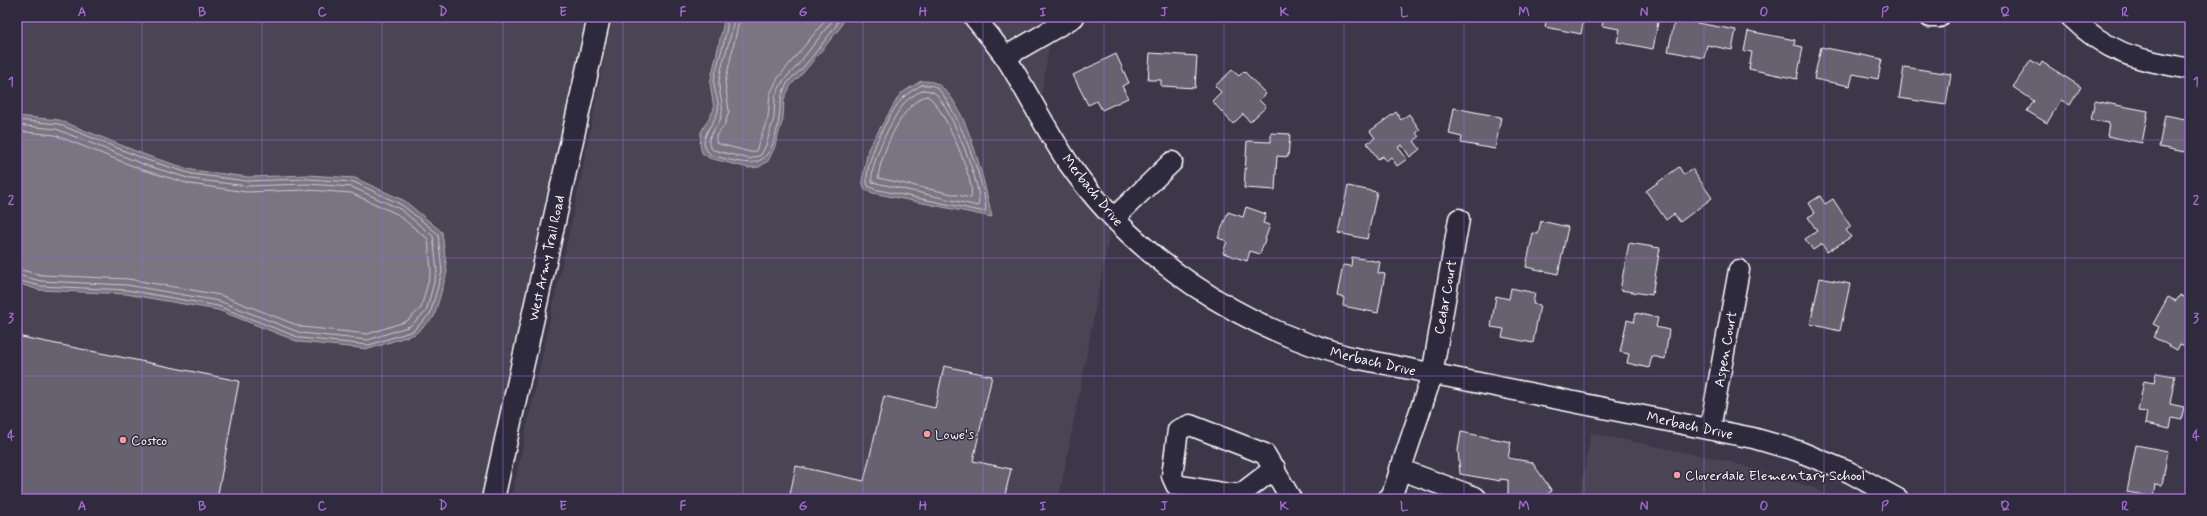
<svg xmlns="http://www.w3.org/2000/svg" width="2207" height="516" viewBox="0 0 2207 516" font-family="Mynerve,sans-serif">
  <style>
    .built { fill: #494455 }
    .water { fill: #797682; stroke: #afadb4 }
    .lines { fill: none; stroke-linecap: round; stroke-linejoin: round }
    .shore { stroke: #c9c8cd; stroke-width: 1 }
    .building { fill: #666270; stroke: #fff }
    .minor-casing { stroke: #fff; stroke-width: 23 }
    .major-casing { stroke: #fff; stroke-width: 25 }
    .minor { stroke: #2f2a3d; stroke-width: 20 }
    .major { stroke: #2f2a3d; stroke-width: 22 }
    .grid { fill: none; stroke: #a36bd2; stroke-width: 1; stroke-opacity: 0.55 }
    .poi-dot { fill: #ff9aa2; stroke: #2f2a3d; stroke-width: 1.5 }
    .labels { text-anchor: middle; stroke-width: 3; stroke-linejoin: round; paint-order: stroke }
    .street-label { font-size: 14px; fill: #fff; stroke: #2f2a3d }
    .poi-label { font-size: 14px; fill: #fff; stroke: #2f2a3d; text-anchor: start }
    .neatline { fill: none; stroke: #a36bd2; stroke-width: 1.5 }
    .grid-label { font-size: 13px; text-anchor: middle; font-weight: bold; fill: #a36bd2 }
  </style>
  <rect width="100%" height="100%" fill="#3c3749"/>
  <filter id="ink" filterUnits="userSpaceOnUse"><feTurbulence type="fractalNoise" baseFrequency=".025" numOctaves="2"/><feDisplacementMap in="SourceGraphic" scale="8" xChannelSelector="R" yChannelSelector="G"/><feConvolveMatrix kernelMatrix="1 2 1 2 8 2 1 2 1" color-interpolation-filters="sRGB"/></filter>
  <g filter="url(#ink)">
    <path class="built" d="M17,17H592L487,499H17Z
      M612,17H959L997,60L1111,227L1059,499H511L582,172Z
      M982,17H1054L1040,103Z
      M1591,433L1728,461L1814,488L1835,499H1579Z"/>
    <path class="water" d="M725,17H844V19L840,28L803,73L791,85L784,99L783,119L774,149L768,161L759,167L749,168L709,158L702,153L700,145L701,132L714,109L710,83Z
      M921,81C927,81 934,81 939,85C967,103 985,185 992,217L873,193L865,190L862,181L868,149L900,94Z
      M17,116L59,120L148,156L192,170L248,177L308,175L355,178L405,201L442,232L447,272L434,317L415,334L369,349L299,342L218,310L126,294L39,290L17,283Z"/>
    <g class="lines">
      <path class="shore" d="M728,17C727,38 718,59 714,80C713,90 720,101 718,111C714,125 694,141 711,155C755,167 770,171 779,119C781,105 779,98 787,84C791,77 797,74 802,69C814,55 825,40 836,26L840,17
        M734,17C732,38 722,60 719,81C718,95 726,106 720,120C716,129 702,141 713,150L750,159L761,155L766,145L774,118L775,96L783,81L797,66L835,17
        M740,17L725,83L729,111L725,124L716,136V143L750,152L756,151L768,117L770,94L778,78L828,17
        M922,85C927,85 933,85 937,88C953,100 991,195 985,212L874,189L868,186C861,168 890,109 904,97C909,92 916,88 922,85Z
        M923,90C927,90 931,91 935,93C949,105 985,190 978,206L872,182C869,164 894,113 907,100C912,96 918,93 923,90Z
        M927,96C942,101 977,185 971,198L878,178C880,156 903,100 927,96Z
        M17,120L58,124L147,160L192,174L247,181L308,179L354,182L402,205L438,234L442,272L430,314L413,331L369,345L300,338L218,306L127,290L40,286L17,280
        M17,125L56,129L145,165L191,179L247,186L308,184L352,187L400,209L433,236L437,271L426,312L410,326L368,340L301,333L219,301L127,285L41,281L17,275
        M17,131L55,135L143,170L190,184L246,192L308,190L351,193L397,214L428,239L431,271L421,308L407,321L368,334L302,327L220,295L128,279L42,275L17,269"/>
    </g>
    <path class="building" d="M1547,17H1584L1581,34L1545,27Z
      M1604,17H1659L1653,49L1617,42L1620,29L1602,26Z
      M1675,19L1736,30L1732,50L1707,45L1704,58L1668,51Z
      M1748,31L1795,40L1794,45L1803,47L1797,79L1749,69L1752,52L1744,51Z
      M1821,47L1882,59L1878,79L1853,74L1850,86L1814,79Z
      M1150,53L1197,56L1195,88L1161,86V80H1148Z
      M1116,54L1129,83L1122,86L1128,98L1102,110L1097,101L1088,105L1073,75Z
      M2031,60L2040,66L2042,62L2081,87L2070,105L2061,100L2047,123L2027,111L2034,101L2013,87Z
      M1904,67L1951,74L1946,105L1899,98Z
      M1232,70L1239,76L1244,71L1266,94L1259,100L1266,107L1250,122L1243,114L1233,124L1212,101L1221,92L1215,86Z
      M2095,101L2148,111L2142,143L2107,136L2109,123L2091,120Z
      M1454,108L1501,117L1495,149L1461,143L1462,137L1449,134Z
      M1396,112L1401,120L1409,114L1420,130L1416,133L1419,137L1414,141L1420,149L1410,157L1402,145L1398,147L1407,159L1397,166L1391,157L1386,161L1383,156L1378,159L1367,143L1375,138L1370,131Z
      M2165,115L2190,120V153L2159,147Z
      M1271,133L1290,134L1288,157L1277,156L1275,190L1244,188L1247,141L1271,142Z
      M1679,167L1684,175L1692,169L1712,198L1680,222L1674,214L1666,220L1646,191Z
      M1348,186L1377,192L1367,239L1338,233Z
      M1820,196L1825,204L1833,199L1851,227L1846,230L1851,237L1827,252L1822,244L1813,250L1805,239L1817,231L1808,217L1815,213L1809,203Z
      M1246,207L1266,214L1263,223L1270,225L1260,254L1250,251L1247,261L1223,253L1227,241L1218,238L1228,212L1243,217Z
      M1541,221L1568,227L1558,274L1526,267L1533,233L1538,234Z
      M1629,243L1660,248L1652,295L1620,290Z
      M1352,257L1380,262L1378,273L1385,274L1378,313L1343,306L1344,298L1337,296L1343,265L1351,266Z
      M1820,278L1850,284L1840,331L1810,324Z
      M1511,288L1535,293L1533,304L1540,305L1533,343L1502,337L1504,329L1491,327L1496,296L1509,299Z
      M2180,295L2190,300V348L2180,344L2177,350L2153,337L2159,327L2153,324L2168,297L2176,301Z
      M1636,313L1658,318L1656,327L1669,330L1665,359L1652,356L1649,368L1627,363L1629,354L1620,352L1627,320L1634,322Z
      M17,336L239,381L217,499H17Z
      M944,366L992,376L973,461L1011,469L1004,499H789L796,466L864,481L884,396L935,408Z
      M2156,373L2175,376L2170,404L2184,407L2181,420L2172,418L2170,429L2145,424L2147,412L2138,411L2144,381L2154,383Z
      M1461,432L1511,442L1508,458L1532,462L1552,491L1540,499H1508V480L1500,479V481L1460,474L1458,450Z
      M2136,445L2168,451L2162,485L2156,484L2154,497L2127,492Z"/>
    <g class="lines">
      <defs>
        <path id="minor" d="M974,17C985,30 996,44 1006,58C1028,93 1046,130 1069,164C1136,259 1239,327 1350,357L1753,438L1798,451L1849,472L1898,499
          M1930,17H1939
          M2071,17C2111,56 2138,59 2190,69
          M1005,57L1074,17
          M1114,218L1172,162
          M1710,429L1739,270
          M1275,468L1241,494H1229L1176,485L1172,476L1178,430L1190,425L1265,454L1291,499
          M1399,469L1475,497L1477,499
          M1388,499L1392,495L1432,375L1459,219"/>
        <path id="major" d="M493,499L599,17"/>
      </defs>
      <use href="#minor" class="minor-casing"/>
      <use href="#major" class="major-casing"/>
      <use href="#minor" class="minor"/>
      <use href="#major" class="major"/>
    </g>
  </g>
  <path class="grid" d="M142,17V499M262,17V499M382,17V499M503,17V499M623,17V499M743,17V499M863,17V499M983,17V499M1104,17V499M1224,17V499M1344,17V499M1464,17V499M1584,17V499M1704,17V499M1824,17V499M1945,17V499M2065,17V499M17,140H2190M17,258H2190M17,376H2190"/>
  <g class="poi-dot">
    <circle cx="927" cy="434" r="4"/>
    <circle cx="123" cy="440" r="4"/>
    <circle cx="1677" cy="475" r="4"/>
  </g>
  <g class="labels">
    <g class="street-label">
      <text transform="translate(1093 190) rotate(51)" y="5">Merbach Drive</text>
      <text transform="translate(546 258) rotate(-78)" y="5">West Army Trail Road</text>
      <text transform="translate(1445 297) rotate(-80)" y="5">Cedar Court</text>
      <text transform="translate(1725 349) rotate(-80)" y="5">Aspen Court</text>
      <text transform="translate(1373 361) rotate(13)" y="5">Merbach Drive</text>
      <text transform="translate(1690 425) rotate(12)" y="5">Merbach Drive</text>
    </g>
    <g class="poi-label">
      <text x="935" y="439">Lowe's</text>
      <text x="131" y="445">Costco</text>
      <text x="1685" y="480">Cloverdale Elementary School</text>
    </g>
  </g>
  <rect width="2207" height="516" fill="none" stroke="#2f2a3d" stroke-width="44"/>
  <rect x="22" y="22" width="2163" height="472" class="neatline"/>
  <g class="grid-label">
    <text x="82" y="16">A</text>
    <text x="202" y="16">B</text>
    <text x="322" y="16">C</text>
    <text x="443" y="16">D</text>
    <text x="563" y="16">E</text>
    <text x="683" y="16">F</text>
    <text x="803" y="16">G</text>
    <text x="923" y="16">H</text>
    <text x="1043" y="16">I</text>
    <text x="1164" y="16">J</text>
    <text x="1284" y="16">K</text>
    <text x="1404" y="16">L</text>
    <text x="1524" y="16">M</text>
    <text x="1644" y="16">N</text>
    <text x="1764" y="16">O</text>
    <text x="1885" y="16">P</text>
    <text x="2005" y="16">Q</text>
    <text x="2125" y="16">R</text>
    <text x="11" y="86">1</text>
    <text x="2196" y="86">1</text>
    <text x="11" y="204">2</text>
    <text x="2196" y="204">2</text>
    <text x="11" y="322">3</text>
    <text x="2196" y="322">3</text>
    <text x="11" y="440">4</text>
    <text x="2196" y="440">4</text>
    <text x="82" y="510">A</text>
    <text x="202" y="510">B</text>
    <text x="322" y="510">C</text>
    <text x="443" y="510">D</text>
    <text x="563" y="510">E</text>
    <text x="683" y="510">F</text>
    <text x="803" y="510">G</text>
    <text x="923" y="510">H</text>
    <text x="1043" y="510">I</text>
    <text x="1164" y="510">J</text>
    <text x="1284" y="510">K</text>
    <text x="1404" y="510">L</text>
    <text x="1524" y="510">M</text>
    <text x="1644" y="510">N</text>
    <text x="1764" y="510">O</text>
    <text x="1885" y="510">P</text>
    <text x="2005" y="510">Q</text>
    <text x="2125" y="510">R</text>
  </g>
</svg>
